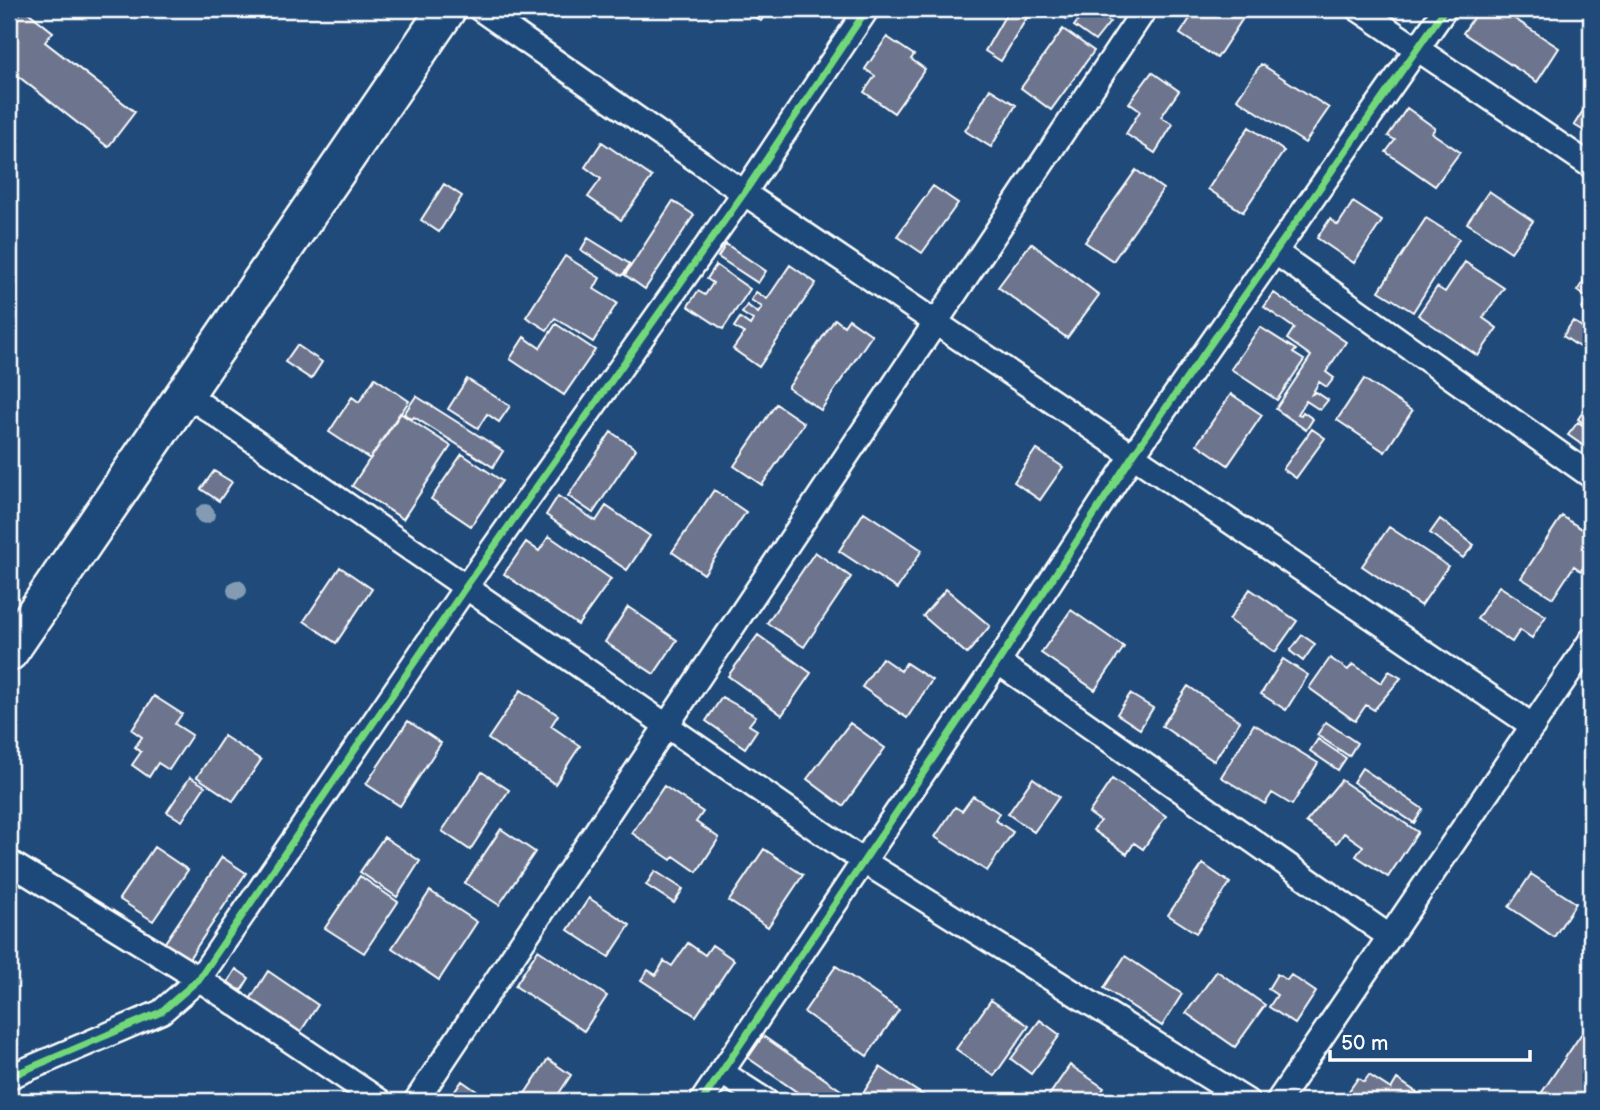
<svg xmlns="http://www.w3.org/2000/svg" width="1600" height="1110" viewBox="0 0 1600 1110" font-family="'Balsamiq Sans',sans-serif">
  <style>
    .building { fill: #6d758e; stroke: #fff; stroke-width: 2 }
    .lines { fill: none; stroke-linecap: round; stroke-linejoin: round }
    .minor-casing { stroke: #fff; stroke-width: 28 }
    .primary-casing { stroke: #fff; stroke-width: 42 }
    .minor { stroke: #1f4a7a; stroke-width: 23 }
    .primary { stroke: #1f4a7a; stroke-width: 37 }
    .cycleway-casing { stroke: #1f4a7a; stroke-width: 11 }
    .cycleway { stroke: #71d979; stroke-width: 7 }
    .tree { fill: #839cb3 }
  </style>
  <rect width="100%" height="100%" fill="#1f4a7a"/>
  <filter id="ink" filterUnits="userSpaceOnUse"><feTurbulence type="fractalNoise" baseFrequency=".0143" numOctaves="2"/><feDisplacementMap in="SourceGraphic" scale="14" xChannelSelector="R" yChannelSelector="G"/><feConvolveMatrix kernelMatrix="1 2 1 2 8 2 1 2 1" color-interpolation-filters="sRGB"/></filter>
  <g filter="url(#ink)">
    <path class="building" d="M24,9L53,32L45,42L135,112L108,147L19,77L9,90V26Z
      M742,9H769L761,21Z
      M925,9H940L936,15Z
      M1009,9H1032L1001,61L985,51Z
      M1051,9H1073L1067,19Z
      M1087,9H1094L1110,22L1095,41L1074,26Z
      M1196,9H1249L1217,58L1180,34Z
      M1479,9H1500L1559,48L1537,82L1463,33Z
      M1063,29L1094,51L1051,110L1021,88Z
      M887,37L914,55L911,59L925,69L894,113L864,92L875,76L865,69Z
      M1261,64L1329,108L1305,143L1237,99Z
      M1152,72L1179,91L1161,117L1173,124L1155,153L1126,134L1140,111L1129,103Z
      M990,89L1016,105L991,147L965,131Z
      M1591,98V135L1574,125Z
      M1407,108L1435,128L1432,133L1460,152L1435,186L1386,152L1395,140L1388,136Z
      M1249,127L1284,151L1243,212L1208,189Z
      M602,142L652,177L621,220L588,197L601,179L585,167Z
      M1136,170L1163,189L1113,261L1085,242Z
      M444,184L462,196L439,232L421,220Z
      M933,186L958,203L922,253L897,236Z
      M1489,191L1533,221L1511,252L1467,223Z
      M673,201L694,215L645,289L625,275Z
      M1353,202L1382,221L1354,263L1317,238L1330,219L1338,225Z
      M1426,218L1459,239L1413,312L1379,291Z
      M588,238L630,264L622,276L581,250Z
      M1031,243L1099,295L1067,338L998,287Z
      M726,244L766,271L758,283L718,257Z
      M565,256L600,278L594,289L617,303L593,342L555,318L547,330L526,317Z
      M1465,262L1504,288L1483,318L1497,328L1478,356L1418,315L1437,287L1445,292Z
      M716,265L750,289L723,329L688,306L698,291L705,295L713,283L707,279Z
      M790,265L816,283L759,367L733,349L744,333L734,327L740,318L750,325L753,320L742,313L747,305L758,313L762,307L751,300L756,292L767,299Z
      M1591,270V316L1582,309L1589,299L1577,291Z
      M1274,293L1346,342L1326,372L1334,378L1327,387L1319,382L1312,394L1316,392L1328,400L1320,410L1306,401L1298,414L1301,415L1303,412L1313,419L1306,430L1276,409L1311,356L1287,339L1294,328L1264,307Z
      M835,319L844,326L849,319L872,335L821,410L788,388Z
      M1573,321L1591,333V355L1563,336Z
      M556,324L595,350L564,395L510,359L524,337L540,348Z
      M1260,327L1296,350L1293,353L1304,360L1277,400L1231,369Z
      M297,345L322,362L311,379L285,362Z
      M375,378L409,401L370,459L329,432L352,397L359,402Z
      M467,379L510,406L499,422L487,414L478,428L448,409Z
      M1364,379L1412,411L1385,452L1337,420Z
      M1231,394L1262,415L1228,465L1197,444Z
      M416,396L503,451L493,467L414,417L412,419L404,414Z
      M1591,400V429L1578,419Z
      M776,404L804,423L762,485L734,466Z
      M400,413L451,446L403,519L352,486Z
      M1578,422L1591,431V451L1568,435Z
      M1312,429L1325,438L1296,478L1283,469Z
      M611,432L636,449L593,513L568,496Z
      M1036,449L1063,467L1040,500L1014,482Z
      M462,454L502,481L471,526L431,499Z
      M214,471L232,482L219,501L201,489Z
      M714,490L746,512L704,574L672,552Z
      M558,496L596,521L606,506L650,536L627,570L546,515Z
      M864,512L922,550L897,589L839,551Z
      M1562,516L1591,535V555L1581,571L1574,566L1553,598L1521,578Z
      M1440,519L1474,545L1463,558L1430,533Z
      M1389,527L1448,566L1421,606L1362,566Z
      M549,536L611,579L578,625L504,574L526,542L539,551Z
      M815,552L851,577L804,647L767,623Z
      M340,567L372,589L336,643L304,621Z
      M1499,586L1546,616L1532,638L1520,630L1512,642L1477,619Z
      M946,589L990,626L967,654L923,616Z
      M1250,589L1297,621L1275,652L1229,620Z
      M628,607L677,640L654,674L605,642Z
      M1071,610L1124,647L1095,690L1041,653Z
      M758,635L811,673L782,715L728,676Z
      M1302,635L1315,644L1303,661L1290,651Z
      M882,658L901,671L906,663L932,680L907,718L862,687Z
      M1330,658L1348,670L1353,664L1381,683L1389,671L1401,678L1374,710L1366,705L1355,721L1309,688Z
      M1283,659L1308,675L1286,710L1261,694Z
      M1188,686L1240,721L1214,761L1162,726Z
      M521,690L558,715L551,726L580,746L555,784L488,739Z
      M1130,694L1153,708L1140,729L1117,714Z
      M154,696L182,714L175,724L192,735L169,770L158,763L149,777L132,765L141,752L135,747L142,737L132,730Z
      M722,697L756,716L749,725L757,730L745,748L706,721Z
      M408,721L441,743L400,806L366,784Z
      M1326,722L1357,743L1349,756L1317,735Z
      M850,723L885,748L843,806L807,779Z
      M1254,724L1318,763L1292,805L1272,793L1265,804L1221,777Z
      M224,736L261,760L233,801L197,777Z
      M1318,739L1346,758L1338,770L1310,751Z
      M1362,768L1423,809L1414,823L1353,782Z
      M482,772L509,790L470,850L442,831Z
      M190,777L205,786L182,821L167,812Z
      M1033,778L1059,797L1034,832L1008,814Z
      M1112,779L1166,816L1143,849L1134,843L1127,854L1093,830L1100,821L1089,813Z
      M1341,780L1418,832L1388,877L1356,856L1363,846L1344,833L1337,843L1306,822Z
      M664,786L703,812L696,822L719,838L697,872L674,856L671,860L632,833Z
      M973,796L999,813L995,820L1013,832L987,871L935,837L955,807L962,811Z
      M501,829L535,852L499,905L465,883Z
      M384,837L420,861L397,897L360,872Z
      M154,847L188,870L153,921L119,899Z
      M764,849L803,875L768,927L729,901Z
      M222,857L246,873L186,963L162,947Z
      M1203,864L1230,883L1196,933L1168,915Z
      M655,871L683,889L674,903L646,885Z
      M1531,874L1576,903L1554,937L1509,907Z
      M360,876L398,902L364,953L325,928Z
      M430,891L477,922L439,980L392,948Z
      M589,898L630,925L609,957L568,930Z
      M688,943L705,955L712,945L734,960L696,1016L641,980L648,970L656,975L664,961L672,966Z
      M538,950L607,996L584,1031L515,986Z
      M1125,956L1182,994L1162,1026L1104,988Z
      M836,966L899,1010L867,1056L804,1012Z
      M236,969L249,978L241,991L228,982Z
      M268,971L318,1005L299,1034L249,1001Z
      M1217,971L1265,1005L1235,1047L1186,1013Z
      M1277,974L1287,980L1291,975L1316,992L1295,1024L1269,1007L1277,995L1268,989Z
      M991,1000L1029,1026L994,1076L956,1049Z
      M1040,1020L1060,1035L1031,1074L1011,1059Z
      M1582,1033L1591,1039V1101H1536Z
      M763,1036L855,1100L854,1101H810L748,1058Z
      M548,1059L571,1075L554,1101H520Z
      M1070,1065L1104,1088L1095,1101H1054L1048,1097Z
      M880,1067L932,1101H858Z
      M1369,1075L1391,1089L1397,1079L1425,1098L1423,1101H1349L1344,1098L1358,1078L1364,1082Z
      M462,1081L491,1101H448Z"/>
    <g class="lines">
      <defs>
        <path id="minor" d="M480,9L744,193L1533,726
          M1358,9L1591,166
          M1275,252L1591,476
          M183,392L863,861L1247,1101
          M998,662L1390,937
          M9,862L199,979L380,1101
          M721,1072L766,1101
          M9,1077L161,1012L199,979L465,588L744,193L867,9
          M416,1101L1145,9
          M702,1101L998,662L1133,455L1445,9
          M1278,1101L1591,640"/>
        <path id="primary" d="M9,652L447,9"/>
      </defs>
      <use href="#minor" class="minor-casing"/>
      <use href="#primary" class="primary-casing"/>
      <use href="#minor" class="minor"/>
      <use href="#primary" class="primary"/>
      <defs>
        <path id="cycleway" d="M9,1077L161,1012L199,979L465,588L744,193L867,9
          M702,1101L998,662L1133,455L1445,9"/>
      </defs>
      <use href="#cycleway" class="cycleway-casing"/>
      <use href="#cycleway" class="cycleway"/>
    </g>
    <g class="tree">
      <circle cx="205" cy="514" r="10"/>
      <circle cx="237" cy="590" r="10"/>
    </g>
  </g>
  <rect width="1600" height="1110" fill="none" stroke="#1f4a7a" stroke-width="35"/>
  <rect x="18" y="18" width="1565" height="1075" fill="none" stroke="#fff" stroke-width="2.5" filter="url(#ink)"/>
  <path d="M1330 1050v10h200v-10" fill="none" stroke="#ffffff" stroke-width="3.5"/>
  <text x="1341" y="1050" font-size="21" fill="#ffffff" stroke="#1f4a7a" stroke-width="5" paint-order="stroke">50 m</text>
</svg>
